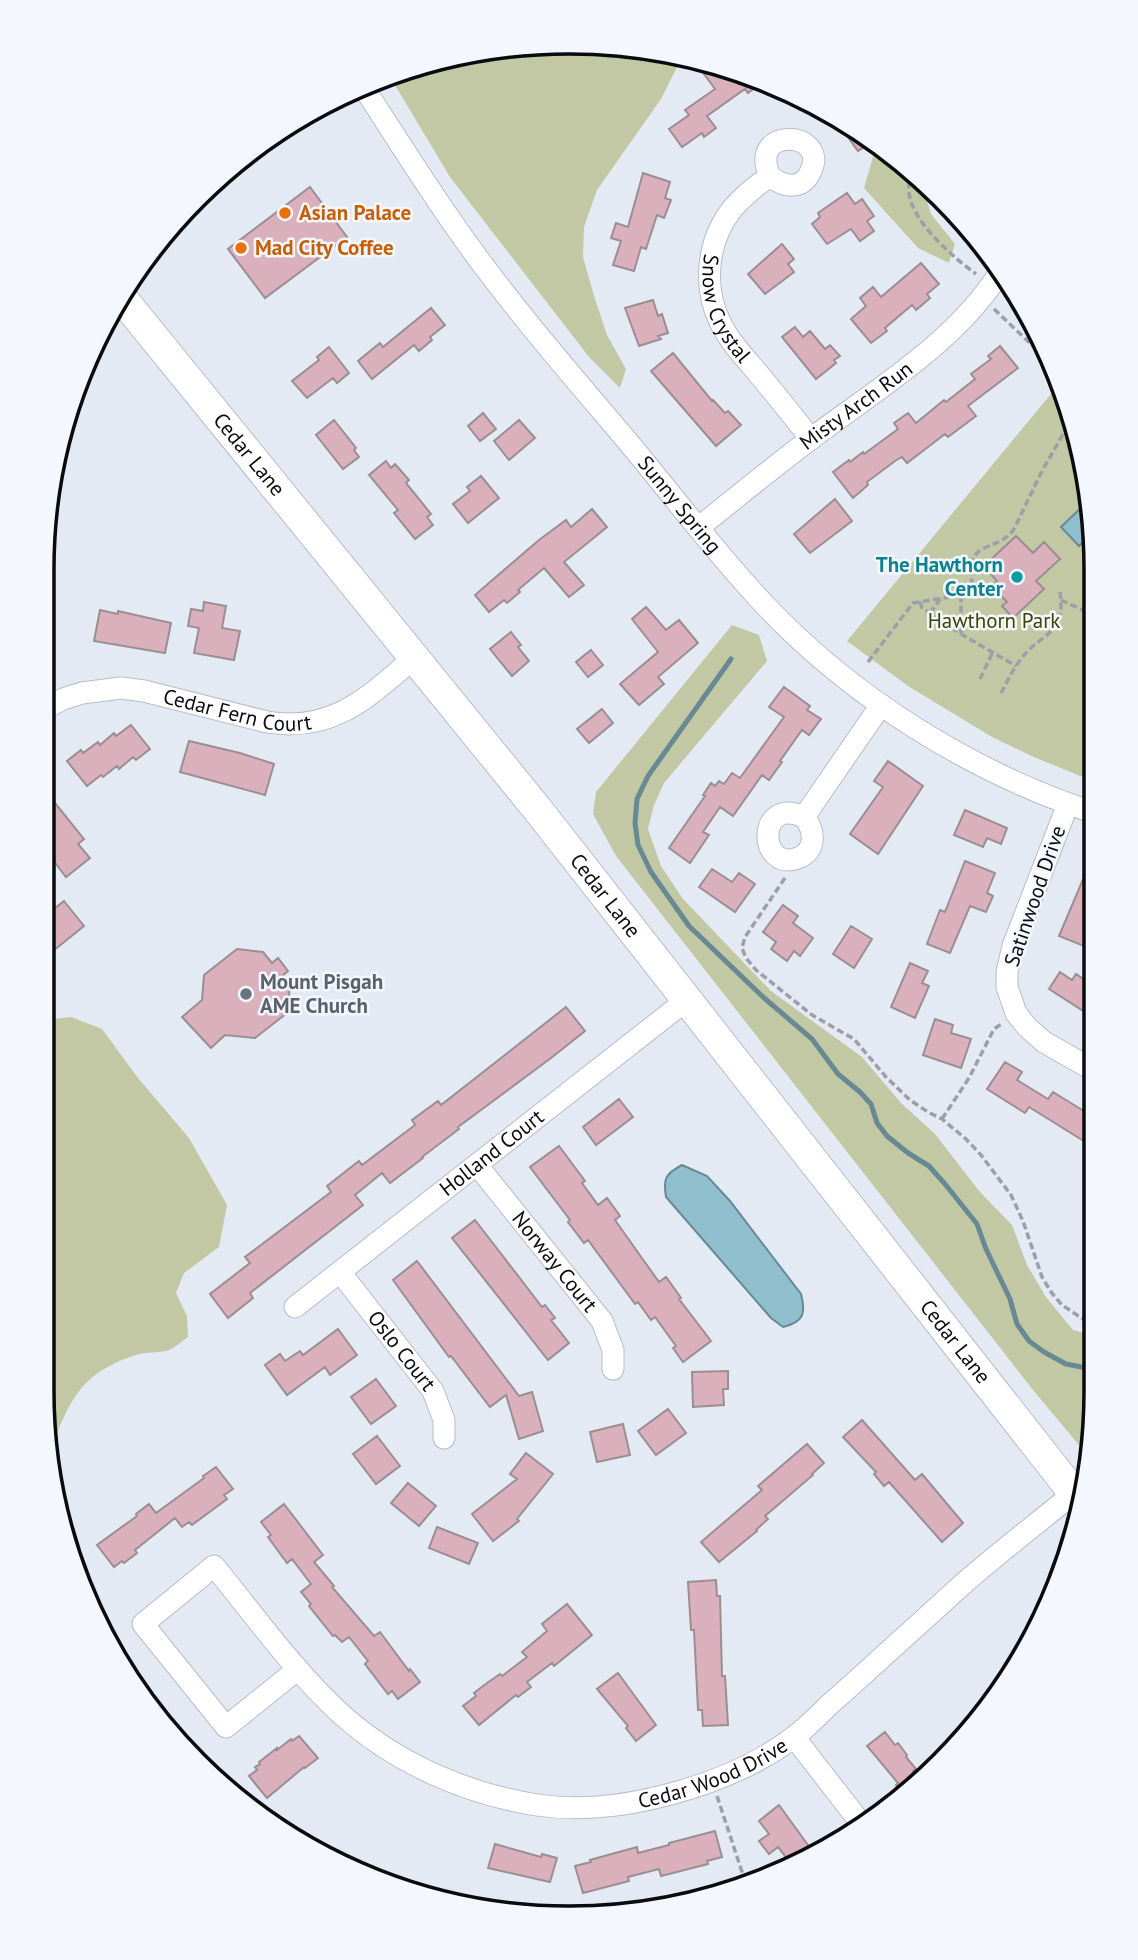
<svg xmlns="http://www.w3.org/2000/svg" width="1138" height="1960" viewBox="0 0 1138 1960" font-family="'PT Sans',sans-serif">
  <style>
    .green { fill: #c2c8a3 }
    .water { fill: #8fbfcc; stroke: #678993; stroke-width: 2 }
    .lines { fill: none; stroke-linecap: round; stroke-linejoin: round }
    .stream { stroke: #678993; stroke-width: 5 }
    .building { fill: #dbb0bd; stroke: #9a8e91; stroke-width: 2 }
    .street-casing { stroke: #b7bcc7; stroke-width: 23 }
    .secondary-casing { stroke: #b7bcc7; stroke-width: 32 }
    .path { stroke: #9b9fa7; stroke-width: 3.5; stroke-dasharray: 7 3.5; stroke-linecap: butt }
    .street { stroke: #fff; stroke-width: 21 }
    .secondary { stroke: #fff; stroke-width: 30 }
    .food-dot { fill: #e8710a; stroke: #f4f7fd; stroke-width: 2.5 }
    .culture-dot { fill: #0f9aa8; stroke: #f4f7fd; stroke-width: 2.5 }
    .worship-dot { fill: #6b7280; stroke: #f4f7fd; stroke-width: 2.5 }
    .labels { text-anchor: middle; stroke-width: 5; stroke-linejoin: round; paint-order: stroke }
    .food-label { font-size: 21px; font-weight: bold; fill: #c56008; stroke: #f4f7fd; text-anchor: start }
    .street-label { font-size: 21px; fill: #0a0b0f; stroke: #f4f7fd }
    .culture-label { font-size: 21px; font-weight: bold; fill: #0d838f; stroke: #f4f7fd; text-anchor: end }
    .park-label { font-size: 21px; fill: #3d4400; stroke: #f4f7fd }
    .worship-label { font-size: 21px; font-weight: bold; fill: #5b616d; stroke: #f4f7fd; text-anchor: start }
    .rim { fill: none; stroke: #0a0b0f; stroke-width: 3.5 }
  </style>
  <rect width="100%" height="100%" fill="#e4eaf4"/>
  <path class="green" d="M569,42L671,52L683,55L661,99L597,190L584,227L583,257L595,299L607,335L626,369L620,388L589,357L450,177L389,75L466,52Z
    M877,143L922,181V184L931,214L955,244L949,263L918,248L864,188Z
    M1060,383L1068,400L1095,534V782L1036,758L992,737L908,686L847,641Z
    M732,625L759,635L767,661L664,783L654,805L648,829L661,866L683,899L771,991L862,1057L901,1103L935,1134L980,1192L1012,1225L1027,1265L1046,1297L1073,1330L1095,1336V1426L1089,1457L1033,1390L616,856L593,814L596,792Z
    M71,1017L102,1029L138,1078L189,1138L227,1205L219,1247L184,1273L176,1293L187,1316L188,1337C182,1341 174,1349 166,1351C157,1353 148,1352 139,1354C82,1372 72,1396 51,1448L42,1391L43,1020Z"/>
  <path class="water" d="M1088,501L1094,532L1079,546L1061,527Z
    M682,1165L707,1176L730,1201L801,1294C806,1313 804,1322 783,1327L771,1318L666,1197C663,1179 665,1174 682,1165Z"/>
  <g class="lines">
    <path class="stream" d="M731,659L648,776L637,799L635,823L638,845L651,872L689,926L763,997L812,1039L838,1074L860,1092L871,1104L877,1123L887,1136L908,1153L929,1166L945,1184L977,1224L986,1249L1010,1299L1017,1324L1029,1341L1044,1352L1066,1364L1087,1368L1095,1372"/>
  </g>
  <path class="building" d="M716,66L765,80L748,93L745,89L707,116L716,128L704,137L702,133L682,147L669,129L689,115L685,110L715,89L704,74Z
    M832,115L861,131L874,140L858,151Z
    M643,173L670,182L665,198L671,200L664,218L657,215L646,249L641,247L634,271L613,265L621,241L611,238L616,223L628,227Z
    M310,187L347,237L265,298L228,249Z
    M847,193L855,204L862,199L874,216L867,221L874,231L860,241L851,229L827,244L812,224L820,217L818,213Z
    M782,244L794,259L788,264L794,272L765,294L748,274Z
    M921,263L939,284L927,294L930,298L916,310L912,305L885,328L887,331L871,343L851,319L866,306L860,298L873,287L881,297Z
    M653,300L658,316L662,314L668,333L658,336L661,339L639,346L625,308Z
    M431,308L445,325L430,337L432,340L419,351L414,345L372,379L358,361L380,343L383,347Z
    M795,327L803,337L810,331L825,349L830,345L840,356L834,360L836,363L816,379L782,337Z
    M1000,346L1018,368L968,406L976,416L948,437L945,434L907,463L902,457L895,461L867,482L868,485L853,498L833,472L849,460L850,462L863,452L864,454L898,429L894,423L908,413L916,423L944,400L946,402L975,379L971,374L991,359L988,356Z
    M329,347L349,373L337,383L333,378L307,398L292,381L319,360L317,357Z
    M673,353L712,401L713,400L725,413L728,411L741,425L716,446L651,371Z
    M483,413L496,429L480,441L468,426Z
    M334,420L356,448L354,450L359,457L343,469L316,435Z
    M519,420L535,438L509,460L494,441Z
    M386,461L391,468L395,464L409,480L406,483L431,514L427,517L433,525L415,539L394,513L398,510L369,475Z
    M481,476L499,498L468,523L453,504L470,491L467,487Z
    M835,499L852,521L810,553L794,534Z
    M592,509L607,527L564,562L584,585L569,597L544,568L518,590L520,592L507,603L504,600L489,612L475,595L539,540L566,520L571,527Z
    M1016,536L1033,553L1044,542L1060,559L1036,581L1044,589L1013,618L1002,606L1007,602L992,586L997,581L984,566Z
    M204,602L226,606L222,628L240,631L234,660L194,653L199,628L188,626L191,609L203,611Z
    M646,607L666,630L679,620L698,643L658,677L664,684L639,705L620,684L658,652L632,619Z
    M100,610L118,614V611L171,623L165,653L94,641Z
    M511,632L521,645L518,647L529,661L512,676L490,649Z
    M591,650L603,665L588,677L576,662Z
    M784,687L810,706L807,710L821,719L809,735L802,730L780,761L782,762L769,780L762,775L733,816L720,807L703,832L709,835L690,863L669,848L705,796L703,795L711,783L715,786L719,781L724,784L732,773L740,778L784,717L769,707Z
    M602,709L613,723L589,743L577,729Z
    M131,725L150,749L136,760L133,757L119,769L117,766L103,777L101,775L87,786L67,761L81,750L83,753L98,742L100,745L114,733L116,736Z
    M189,741L240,753L274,764L265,795L180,772Z
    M888,761L923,786L878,854L850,834L883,787L874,781Z
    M43,788L84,839L78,844L90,858L66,877L43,847Z
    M965,810L1007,828L1001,844L987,838L983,847L954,835Z
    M1095,851V893L1087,916L1095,920L1084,946L1059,936Z
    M965,861L995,873L987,893L993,896L986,912L970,906L950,953L927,944L940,910L945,912Z
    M712,869L732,882L739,873L755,884L735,912L699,887Z
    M64,901L84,926L43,959V904L50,912Z
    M783,905L798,916L793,923L813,938L800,956L794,951L787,961L771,949L776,942L763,932Z
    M851,926L872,939L854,968L833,954Z
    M237,949L263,952L272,963L278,958L288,971L282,976L290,986L287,1013L255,1038L225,1035L211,1048L182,1017L202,1000L204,975Z
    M910,963L928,971L922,983L929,986L915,1018L891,1007Z
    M1060,972L1072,980L1076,974L1095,987V1003L1088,1014L1049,989Z
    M566,1007L585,1031L551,1058L458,1127L459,1129L422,1157L423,1158L390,1183L382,1173L355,1195L363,1205L250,1293L253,1298L228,1318L210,1294L250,1263L245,1257L331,1192L327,1186L359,1161L362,1165L415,1125L412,1120L438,1101L441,1105Z
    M935,1019L953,1025L951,1033L971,1039L961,1068L923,1055Z
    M1005,1062L1022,1072L1017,1080L1048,1099L1053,1092L1087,1113L1083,1119L1095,1125V1148L1029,1107L1025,1113L987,1089Z
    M619,1099L633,1117L596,1145L583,1127Z
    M559,1146L585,1181L582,1183L598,1205L607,1198L620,1216L615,1220L644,1261L659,1282L666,1277L681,1298L679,1299L711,1341L683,1362L673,1348L676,1346L655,1317L651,1320L638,1302L635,1304L588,1240L584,1243L568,1222L570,1220L530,1167Z
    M475,1220L542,1307L545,1305L555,1318L551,1320L569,1343L548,1360L452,1238Z
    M417,1261L519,1396L532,1392L543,1431L519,1439L506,1395L490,1407L451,1356L449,1357L393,1280Z
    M338,1329L357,1355L330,1375L325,1367L287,1395L265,1365L280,1354L285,1361L300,1351L303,1355Z
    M728,1371V1389H723L724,1405L693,1407L692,1372Z
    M376,1379L396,1406L371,1424L351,1397Z
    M668,1409L686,1433L656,1455L638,1431Z
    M862,1420L915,1480L922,1474L963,1523L942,1542L889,1482L884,1486L874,1474L876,1472L843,1437Z
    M623,1424L630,1455L597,1462L590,1432Z
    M377,1436L400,1466L376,1484L353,1454Z
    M807,1444L824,1463L812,1474L813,1475L765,1516L768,1519L756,1530L757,1531L719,1562L701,1542L762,1490L758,1486Z
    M526,1453L553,1474L517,1519L519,1521L493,1541L472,1514L517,1479L510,1474Z
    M216,1467L233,1489L224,1495L227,1499L192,1525L189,1522L182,1527L175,1518L135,1550L137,1553L124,1563L122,1561L114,1567L97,1545L137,1516L136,1514L149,1504L156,1513L204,1478L203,1476Z
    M408,1483L436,1506L419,1526L391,1503Z
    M284,1504L323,1555L314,1562L334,1586L332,1587L374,1636L380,1632L409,1671L410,1669L420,1682L398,1699L392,1691L388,1694L365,1664L368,1661L349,1637L342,1642L335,1635L333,1636L309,1606L311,1604L301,1592L311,1584L292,1559L287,1563L268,1537L271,1535L261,1522Z
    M437,1527L478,1543L469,1564L429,1548Z
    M716,1580L717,1596H720L722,1676H725L728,1725L703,1726L702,1710H698L694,1630H691L688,1582Z
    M567,1604L592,1635L554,1666L552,1663L527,1682L531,1687L518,1697L516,1695L479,1725L463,1706L476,1696L474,1693L487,1683L500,1674L502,1676L527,1657L522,1652L547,1631L542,1624Z
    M618,1673L656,1725L636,1741L626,1728L628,1726L597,1689Z
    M885,1732L895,1745L898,1743L907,1755L906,1757L916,1769L913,1771L921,1781L916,1787L904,1795L896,1785L898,1783L867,1746Z
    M299,1736L318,1758L305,1768L304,1767L267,1798L249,1776L257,1770L255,1767L260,1764L259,1762L277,1748V1750L291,1739L292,1741Z
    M779,1805L813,1852L795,1863L790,1858L788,1860L778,1847L769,1854L759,1841L769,1834L759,1821Z
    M715,1831L722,1857L707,1861L708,1864L661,1876L659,1869L628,1877L629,1881L583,1893L575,1866L591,1862L590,1860L637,1847L638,1853L669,1845V1843Z
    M495,1844L541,1857L542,1854L557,1858L550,1882L488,1868Z"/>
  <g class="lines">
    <defs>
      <g id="street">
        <path id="s1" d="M362,85C396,137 428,189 464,239C516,312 576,380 634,449C676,500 717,554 763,603C851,697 972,773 1095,813"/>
        <path id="s2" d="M770,176C783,187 802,191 811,171C829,130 747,126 770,176C757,185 744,195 733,208C707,240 702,287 721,324C730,342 744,357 757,372C775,394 793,416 811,439"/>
        <path id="s3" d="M698,528C736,498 773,467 812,438C876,390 957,341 1000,272"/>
        <path id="s4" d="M43,710L63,699L82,693L121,688L144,691L267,722C334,733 369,696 415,657"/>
        <path d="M1068,804L1013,946L1007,972V987L1016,1013L1027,1027L1044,1042L1095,1071"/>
        <path d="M804,817C756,795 758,873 798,858C817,851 815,830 804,817L881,705"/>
        <path id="s5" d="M477,1165L602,1321L613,1350V1369"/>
        <path id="s6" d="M340,1272L433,1391L444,1420V1438"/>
        <path id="s7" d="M295,1307L688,999"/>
        <path id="s8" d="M298,1669L226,1727L143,1624L214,1566C255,1616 294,1671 342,1715C396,1763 466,1794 537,1805C617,1817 729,1786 794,1737C806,1728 818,1716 829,1705C853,1684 876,1663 900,1641C924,1620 947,1598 971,1577C1005,1548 1040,1521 1074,1493"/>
        <path d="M794,1737L860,1822"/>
      </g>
      <g id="secondary">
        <path id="s9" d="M121,297L538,810L1080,1501"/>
      </g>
    </defs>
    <use href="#street" class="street-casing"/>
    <use href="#secondary" class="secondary-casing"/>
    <path class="path" d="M910,171C910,178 908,186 909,193C912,222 954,258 976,274
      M994,309L1052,364
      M961,595V634
      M1061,600L1095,616
      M920,602L922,608L930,613L961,634L1016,666
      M930,613L941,598
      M868,662L913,603L961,595L972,583C964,542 992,552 1011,533C1014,530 1015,526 1017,523L1041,473L1072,418
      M980,679L992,654
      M1001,693C1007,682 1013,669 1021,659C1043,630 1066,637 1060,591
      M785,878L745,937L742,948L746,958L756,970L812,1015L854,1039L886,1077L910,1100L928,1112L942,1119L966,1139L981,1155L1011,1195L1023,1221L1042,1277L1051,1292L1062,1305L1095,1327
      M942,1119L969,1078L994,1029L1003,1023
      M717,1796L746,1884"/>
    <use href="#street" class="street"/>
    <use href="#secondary" class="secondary"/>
  </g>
  <g class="food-dot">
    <circle cx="285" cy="213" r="7"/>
    <circle cx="241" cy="248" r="7"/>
  </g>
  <circle class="culture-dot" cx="1017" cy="577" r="7"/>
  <circle class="worship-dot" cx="246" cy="994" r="7"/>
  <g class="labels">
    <g class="food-label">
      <text x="299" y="220">Asian Palace</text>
      <text x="255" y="255">Mad City Coffee</text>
    </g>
    <g class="street-label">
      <text dy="7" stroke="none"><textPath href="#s2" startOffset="306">Snow Crystal</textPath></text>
      <text dy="7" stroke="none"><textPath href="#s3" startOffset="200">Misty Arch Run</textPath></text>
      <text dy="7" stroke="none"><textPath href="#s9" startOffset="203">Cedar Lane</textPath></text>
      <text dy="7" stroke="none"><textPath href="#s1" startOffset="527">Sunny Spring</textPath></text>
      <text dy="7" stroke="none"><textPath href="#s4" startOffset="201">Cedar Fern Court</textPath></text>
      <text dy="7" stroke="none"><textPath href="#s9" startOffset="770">Cedar Lane</textPath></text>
      <text transform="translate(1035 896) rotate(-71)" y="7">Satinwood Drive</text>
      <text dy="7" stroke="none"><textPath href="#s7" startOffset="250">Holland Court</textPath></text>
      <text dy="7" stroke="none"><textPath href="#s5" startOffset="124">Norway Court</textPath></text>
      <text dy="7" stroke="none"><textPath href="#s9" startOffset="1337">Cedar Lane</textPath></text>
      <text dy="7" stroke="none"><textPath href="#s6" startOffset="100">Oslo Court</textPath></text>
      <text dy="7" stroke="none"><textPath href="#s8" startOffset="912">Cedar Wood Drive</textPath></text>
    </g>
    <g class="culture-label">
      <text x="1003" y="572">The Hawthorn<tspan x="1003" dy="24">Center</tspan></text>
    </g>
    <g class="park-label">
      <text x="994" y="628">Hawthorn Park</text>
    </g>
    <g class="worship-label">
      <text x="260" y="989">Mount Pisgah<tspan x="260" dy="24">AME Church</tspan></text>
    </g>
  </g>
  <path d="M0 0H1138V1960H0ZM569 54H569A515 515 0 0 1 1084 569V1391A515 515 0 0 1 569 1906H569A515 515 0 0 1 54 1391V569A515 515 0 0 1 569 54Z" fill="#f4f7fd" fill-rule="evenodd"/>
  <path class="rim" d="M569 54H569A515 515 0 0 1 1084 569V1391A515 515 0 0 1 569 1906H569A515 515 0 0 1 54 1391V569A515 515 0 0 1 569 54Z"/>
</svg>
